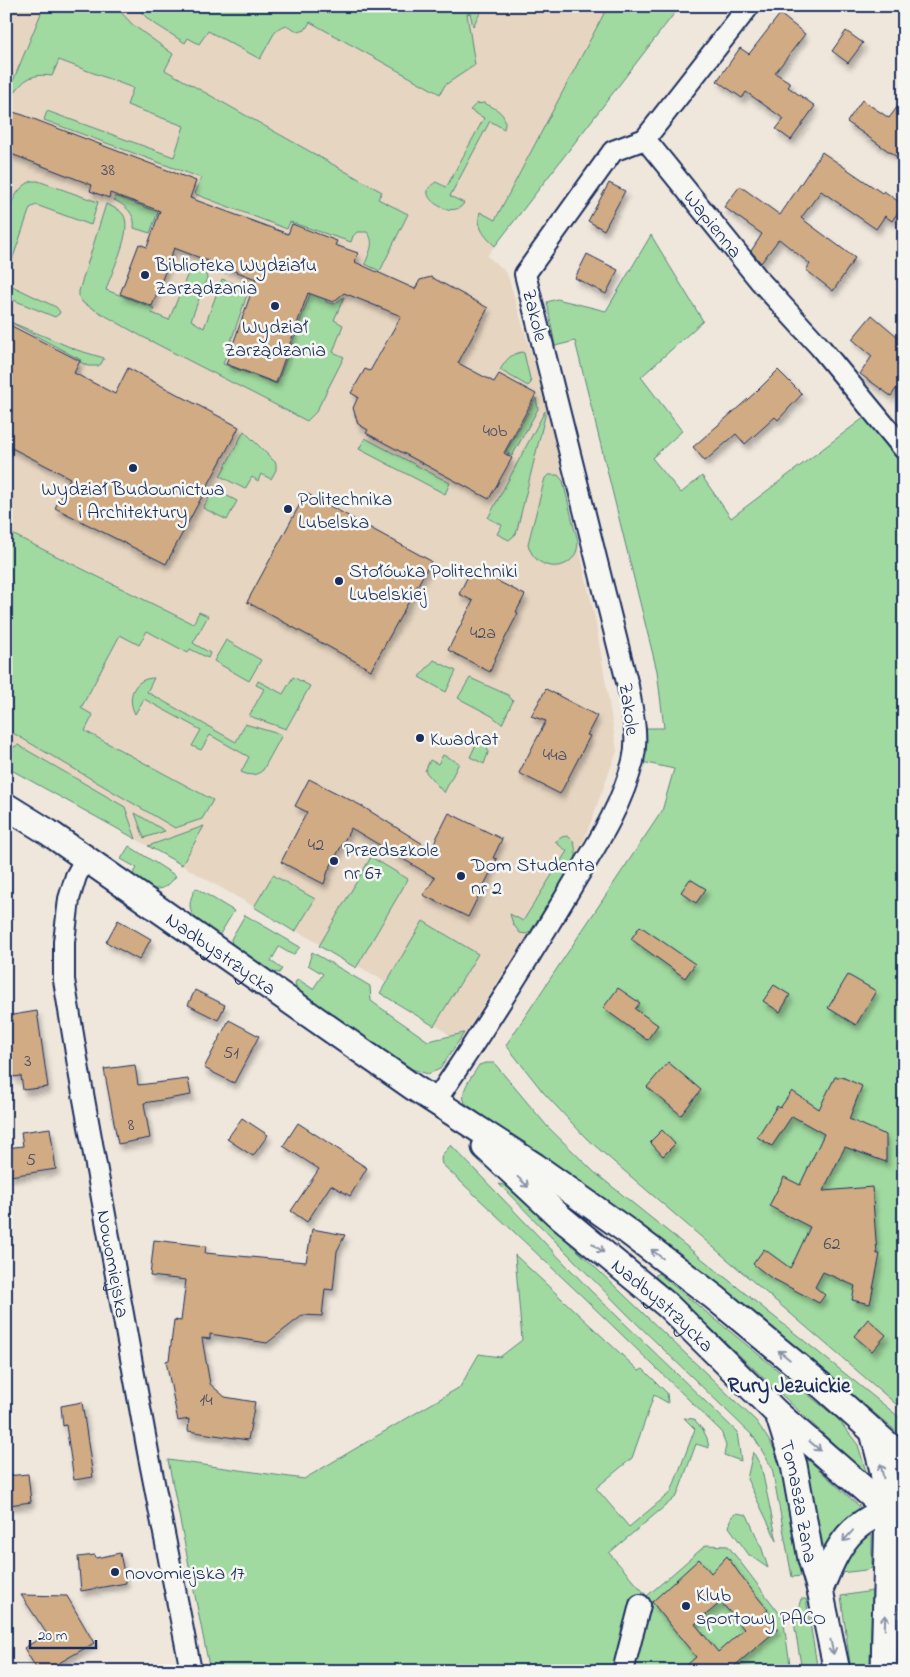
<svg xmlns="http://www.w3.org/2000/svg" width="910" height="1677" viewBox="0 0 910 1677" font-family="'Indie Flower',sans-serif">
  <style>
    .built { fill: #e6d5c1 }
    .green { fill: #a0daa0; stroke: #5e847f }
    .building { fill: #d1ab83; stroke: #1b2f5e; fill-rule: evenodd; filter: url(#shadow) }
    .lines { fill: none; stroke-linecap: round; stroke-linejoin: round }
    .minor-casing { stroke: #1b2f5e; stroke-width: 24 }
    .tertiary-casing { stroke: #1b2f5e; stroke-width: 29 }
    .minor { stroke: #f6f6f2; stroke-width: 20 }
    .tertiary { stroke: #f6f6f2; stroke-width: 25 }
    .oneway { stroke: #8892a8 }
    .poi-dot { fill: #1b2f5e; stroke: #f6f6f2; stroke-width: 2 }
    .labels { text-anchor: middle; stroke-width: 5; stroke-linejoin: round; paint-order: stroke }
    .number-label { font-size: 18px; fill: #484e67 }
    .street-label { font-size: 20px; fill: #1b2f5e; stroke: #f6f6f2 }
    .poi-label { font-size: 20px; fill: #1b2f5e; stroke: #f6f6f2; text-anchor: start }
    .neighbourhood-label { font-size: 21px; font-weight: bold; fill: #1b2f5e; stroke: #f6f6f2 }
  </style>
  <defs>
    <filter id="shadow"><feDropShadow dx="3" dy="5.5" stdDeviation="2.5" flood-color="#0004"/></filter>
  </defs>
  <rect width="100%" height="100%" fill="#efe7dc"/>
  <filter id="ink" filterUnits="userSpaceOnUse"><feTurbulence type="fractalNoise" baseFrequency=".02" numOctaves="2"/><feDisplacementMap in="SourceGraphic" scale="10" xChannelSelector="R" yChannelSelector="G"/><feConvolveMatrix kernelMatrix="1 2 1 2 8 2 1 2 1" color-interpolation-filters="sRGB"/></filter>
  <g filter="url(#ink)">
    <path class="built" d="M6,6H680L487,256L502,268L508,276L545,399L595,618L617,751L583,843L576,860L459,1043L379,978L127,834L6,761Z"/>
    <path class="green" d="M44,6H115L133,25L173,54L165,70L382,192L378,199L408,214L380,271L365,264C369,253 376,242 367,232H357L353,236L351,242L290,222L287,229L195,194L201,178L44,120L47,111L174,157L184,126L127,105L133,88L59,60L52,76C25,72 21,85 6,104V98Z
      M135,6H484L473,26L470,13L467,14L475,65L445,85L440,94L310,22L305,30L299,32L286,25L276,30L260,59L208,31L199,44L188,38L185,43L149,20Z
      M608,6H680L495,246C485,237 476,227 480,212L495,220Z
      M484,103C495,108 509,114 504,129L490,121L450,196L464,203C455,219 425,202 428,191C428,187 433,184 436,182L446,187L447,186L484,118L470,110L476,104Z
      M32,181H38L98,202L91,225L36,205L30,208L6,278C6,248 0,194 32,181Z
      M115,196L158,212L150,233L134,228C136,214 125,205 114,200Z
      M106,204C112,207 119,209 123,214C134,230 111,272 106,290L154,308L152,313L169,320L191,266C199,268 205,269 207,278L191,320L204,328L222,279L249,289L223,364L277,384L313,286L325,290L326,302L334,304L344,297L334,320L343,325L333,352L344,357L316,412L307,421L141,336L83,303L79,297V291Z
      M651,235L703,321L641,377L682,431L652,458L681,493L702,476L731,518L865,417L904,466V1411L586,1138L543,1092L506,1045L662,811L674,769L633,760L635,728H664L657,671L575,341L555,346L547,302L557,299L606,311Z
      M6,283L56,307L60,312L59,314L55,317L6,297Z
      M8,321L77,350L104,358L101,364L98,366H88L80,362L81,360Z
      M522,352L524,353L531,383L528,386L500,370C506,360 510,354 522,352Z
      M536,398L538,409L512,456L506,452Z
      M545,411V416L516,534L509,540L497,534L502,525L488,518Z
      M244,431L276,463V470L271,479L261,474L258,481L252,477L245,489L220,476Z
      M365,438L450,483L445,494L359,449Z
      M549,475H558L563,481C567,496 570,512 574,527C575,532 578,538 578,542C578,573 535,575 528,544L545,478Z
      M214,489L237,501L227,520L203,508Z
      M10,533L193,624L199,612L208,616L193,643L210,653L208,658L190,649L188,653L147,631L139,645L120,635L81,708L93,715L85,731L213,800L202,819L175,828L6,729V540Z
      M226,640L261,660L249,681L214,661Z
      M434,660L456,671L446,692L419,677Z
      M293,677L310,686L286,729L249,716L264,689L256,685L258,681L283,694Z
      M154,678L147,692L236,742L245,724L282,735L263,770C256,776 249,776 241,772L249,757L210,735L201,750L192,746L201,730L144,699L135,714C126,697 134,678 154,678Z
      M470,678L508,695L513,701L502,724L492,716L458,698Z
      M480,736L487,740L488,753L484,764L470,757Z
      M18,745L125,807L136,839L6,767V751Z
      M443,755L459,763L444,793L425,771L430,760L438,764Z
      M135,813L165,831L144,838Z
      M204,826L182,865L148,846Z
      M567,836C576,840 576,851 576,860L530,932L527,934L520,933L513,924L510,914L523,921L567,851L555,842L562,837Z
      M129,846L176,876C161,897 149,889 131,877L137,868L121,859Z
      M371,857L408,879L356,968L319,946Z
      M273,875L315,899L295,932L254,907Z
      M196,888L234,911L220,934L218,936C199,923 180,913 196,888Z
      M245,915L300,947L294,954H291L279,947L271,961L282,969L279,973L268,971L232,945L231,939Z
      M423,921L478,954L434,1026L380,993Z
      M312,952L370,986L371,1001L428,1041L464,1033L440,1069L428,1074L412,1069L298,991L295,983L296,981L299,980L313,989L323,974L308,965Z
      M486,1063H494L547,1126L594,1172L904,1421V1438L759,1316L678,1252L465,1103C459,1090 473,1076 479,1065Z
      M451,1145L591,1291L737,1432L741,1461L724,1455L726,1446L721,1431L583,1297L442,1164L441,1160L442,1155Z
      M499,1184L511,1187L756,1421C768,1438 778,1454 785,1474L802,1576L792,1577L772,1468L754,1437L630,1317Z
      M515,1255L639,1371L643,1369L667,1393L668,1403L654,1395L632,1458L596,1488L629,1527L671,1492L695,1429L684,1418L694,1419L703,1430L707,1438L709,1448L696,1444L677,1496L609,1553L647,1596L706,1545L728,1546L783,1618L791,1671H210L168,1460L304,1479L460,1387L479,1354L500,1357L522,1340Z
      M658,1273L838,1419L858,1445L867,1475L655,1276Z
      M753,1452L761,1466L777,1541L747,1479Z
      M804,1456L860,1507L834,1534L822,1554Z
      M737,1513L747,1515L762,1549L768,1568L749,1555L729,1527L732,1516Z
      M870,1531L872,1535V1568L866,1570L840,1573L843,1560Z
      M872,1591L870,1671H851L841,1596Z
      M900,1592L904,1595V1671H899Z
      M801,1599H806L818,1671H802L794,1622Z"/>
    <path class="building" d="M780,14L805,34L775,73L791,83L788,87L815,106L791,140L776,129L784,119L746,92L742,98L717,81L740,48L749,54Z
      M846,31L863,43L848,63L832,51Z
      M904,98V162L847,122L862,100L889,118Z
      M6,110L23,115L196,181L190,198L288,234L292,224L337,241L335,245L358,253L355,262L415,289L420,280L431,277L488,308L458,363L494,382L499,374L536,394L504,453L512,458L489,499L366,433L368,430L358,424L353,408L358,397L351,393L365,369L370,371L401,316L344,293L333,302L308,293L276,383L226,364L256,279L174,248L152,306L120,294L139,244L147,247L160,211L110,193L109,198L90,191L92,185L6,152Z
      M822,152L882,193L884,191L903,205L892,221L885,216L876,229L821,191L801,218L855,258L833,291L806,270L810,264L779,239L761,263L751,251L762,234L724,207L740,186L780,215Z
      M609,183L625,191L604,230L588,221Z
      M587,254L618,270L606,294L575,278Z
      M872,315L904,342V378L891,396L860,374L872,356L852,339Z
      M6,323L80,361L74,373L115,394L128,368L239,427L166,564L55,508L70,478L6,445Z
      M778,370L802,394L778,420L775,417L745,444L736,434L705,461L693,447L756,392Z
      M306,493L431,561L371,670L247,602Z
      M472,568L525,595L516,612L518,613L496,656L490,672L448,650L473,601L459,594Z
      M546,689L597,716L587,735L590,736L560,794L519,773L546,721L531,716Z
      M309,779L360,805L431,849L449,813L502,839L493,858L497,859L468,917L423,895L435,878L351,828L328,871L324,884L281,862L307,812L295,806Z
      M690,879L706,889L696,903L681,892Z
      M118,920L151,939L139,960L106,942Z
      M640,926L695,964L685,978L631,939Z
      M848,975L876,991L856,1025L828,1008Z
      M774,985L790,995L780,1012L763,1001Z
      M618,988L640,1003L635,1009L658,1025L647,1040L603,1008Z
      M195,990L225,1005L218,1020L188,1005Z
      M37,1011L48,1087L23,1090L21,1076L13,1077L9,1043L6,1044V1016Z
      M229,1020L259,1036L234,1083L204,1068Z
      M668,1062L701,1090L681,1115L647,1087Z
      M135,1065L138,1085L188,1079L191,1095L144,1103L150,1138L118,1144L104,1069Z
      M835,1077H842L862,1086L849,1119L886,1135V1162L845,1147L823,1191L872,1187L877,1254H880L870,1304L852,1300L855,1286L823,1272L815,1287L825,1295L819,1303L770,1277L753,1264L764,1249L790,1268L795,1259L810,1227L769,1206L784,1177L800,1185L824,1134L792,1116L772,1146L757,1137L777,1106L780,1108L792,1091L819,1109Z
      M242,1118L268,1135L253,1156L227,1139Z
      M298,1123L367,1168L350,1196L331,1185L307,1222L291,1211L319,1169L283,1146Z
      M50,1128L56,1169L10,1176L6,1148L23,1146L21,1132Z
      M662,1130L675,1144L663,1156L650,1142Z
      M312,1229L345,1235L337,1251L333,1290L325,1289L322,1316L303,1315L267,1343L210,1334V1339L202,1338L210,1384L225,1397L255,1402L248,1440L188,1431L189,1419L178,1421L166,1361L169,1360L174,1320L181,1321L186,1280L150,1276L154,1240L206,1246L205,1253L306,1262Z
      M868,1319L886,1335L872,1351L854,1336Z
      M82,1402L93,1477L74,1480L66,1425L63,1426L61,1406Z
      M28,1474L31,1502L9,1505L8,1494L6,1495V1476Z
      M120,1553L126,1583L81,1591L78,1557L95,1555L96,1558Z
      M727,1556L743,1579L768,1610L764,1613L778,1629L732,1668L735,1671H680L696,1657L652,1602L699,1559L711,1573ZM721,1602L744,1629L718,1652L695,1624Z
      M21,1595L67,1596L94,1643L45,1671H38L24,1648L47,1634Z"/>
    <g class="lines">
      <defs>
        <g id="minor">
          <path d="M645,139L749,6"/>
          <path id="s1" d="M86,858L76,876L69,899L64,942V980L80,1077L148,1452L191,1671"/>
          <path id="s2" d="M435,1102C481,1034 524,966 566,896C591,853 621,810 633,761C639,736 632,710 628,686L525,274L613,151L645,139L760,281L820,347L904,449"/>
          <path d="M623,1671L640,1605"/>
        </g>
        <g id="tertiary">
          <path id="s3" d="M6,806L48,832L413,1087L535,1166L627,1231L714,1297L822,1386L904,1459"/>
          <path id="s4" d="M485,1147L560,1217L667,1305L778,1414L904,1524"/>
          <path id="s5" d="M778,1414L794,1465L811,1559L820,1590L837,1671"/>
          <path d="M873,1432L883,1471L888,1509L884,1671"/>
          <path d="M820,1590C839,1542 850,1521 901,1505"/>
        </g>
      </defs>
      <use href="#minor" class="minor-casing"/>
      <use href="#tertiary" class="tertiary-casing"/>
      <use href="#minor" class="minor"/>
      <use href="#tertiary" class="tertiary"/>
    </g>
    <defs><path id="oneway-shaft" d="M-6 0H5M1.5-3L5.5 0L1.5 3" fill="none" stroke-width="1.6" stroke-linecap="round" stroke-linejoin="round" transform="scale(1.25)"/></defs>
    <g class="oneway">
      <use href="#oneway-shaft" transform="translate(523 1182) rotate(43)"/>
      <use href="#oneway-shaft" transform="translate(598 1248) rotate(39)"/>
      <use href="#oneway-shaft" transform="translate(657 1254) rotate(-143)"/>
      <use href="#oneway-shaft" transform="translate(784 1355) rotate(-141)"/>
      <use href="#oneway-shaft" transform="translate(815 1446) rotate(41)"/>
      <use href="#oneway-shaft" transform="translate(882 1471) rotate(-101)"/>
      <use href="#oneway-shaft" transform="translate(848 1536) rotate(132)"/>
      <use href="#oneway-shaft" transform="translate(885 1622) rotate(-88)"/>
      <use href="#oneway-shaft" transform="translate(832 1647) rotate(78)"/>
    </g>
  </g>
  <g class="poi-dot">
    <circle cx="145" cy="275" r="5"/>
    <circle cx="275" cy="306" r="5"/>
    <circle cx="133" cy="468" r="5"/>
    <circle cx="288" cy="509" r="5"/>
    <circle cx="339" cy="581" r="5"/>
    <circle cx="420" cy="738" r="5"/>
    <circle cx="334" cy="861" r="5"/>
    <circle cx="461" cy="876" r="5"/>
    <circle cx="115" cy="1572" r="5"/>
    <circle cx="686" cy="1606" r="5"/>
  </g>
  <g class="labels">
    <g class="number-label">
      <text x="108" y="175">38</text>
      <text x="495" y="436">40b</text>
      <text x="483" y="638">42a</text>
      <text x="555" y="760">44a</text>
      <text x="316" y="850">42</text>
      <text x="231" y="1058">51</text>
      <text x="28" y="1066">3</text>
      <text x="131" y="1130">8</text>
      <text x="31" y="1165">5</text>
      <text x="832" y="1249">62</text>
      <text x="206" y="1405">14</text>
    </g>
    <g class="street-label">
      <text dy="7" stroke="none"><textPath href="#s2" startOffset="1190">Wapienna</textPath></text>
      <text transform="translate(536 315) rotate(76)" y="7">Zakole</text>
      <text transform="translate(630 709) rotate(82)" y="7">Zakole</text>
      <text dy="7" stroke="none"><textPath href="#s3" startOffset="261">Nadbystrzycka</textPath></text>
      <text dy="7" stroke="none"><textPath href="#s1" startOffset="414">Nowomiejska</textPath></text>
      <text dy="7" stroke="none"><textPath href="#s4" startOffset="238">Nadbystrzycka</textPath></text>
      <text dy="7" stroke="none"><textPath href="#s5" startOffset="90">Tomasza Zana</textPath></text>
    </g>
    <g class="poi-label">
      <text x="155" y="271">Biblioteka Wydziału<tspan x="155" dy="23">Zarządzania</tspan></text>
      <text x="275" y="333" text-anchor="middle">Wydział<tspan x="275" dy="23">Zarządzania</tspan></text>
      <text x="133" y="495" text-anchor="middle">Wydział Budownictwa<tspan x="133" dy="23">i Architektury</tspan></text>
      <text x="298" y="505">Politechnika<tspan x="298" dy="23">Lubelska</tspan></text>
      <text x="349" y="577">Stołówka Politechniki<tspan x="349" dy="23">Lubelskiej</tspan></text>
      <text x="430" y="745">Kwadrat</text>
      <text x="344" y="856">Przedszkole<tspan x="344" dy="23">nr 67</tspan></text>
      <text x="471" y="871">Dom Studenta<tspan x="471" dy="23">nr 2</tspan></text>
      <text x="125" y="1579">novomiejska 17</text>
      <text x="696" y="1601">Klub<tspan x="696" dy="23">sportowy PACO</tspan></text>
    </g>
    <g class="neighbourhood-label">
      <text x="789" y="1392">Rury Jezuickie</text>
    </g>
  </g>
  <rect width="910" height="1677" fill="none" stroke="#f6f6f2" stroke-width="25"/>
  <rect x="12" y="12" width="885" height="1652" fill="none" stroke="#1b2f5e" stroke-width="2" filter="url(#ink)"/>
  <path d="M30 1640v8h66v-8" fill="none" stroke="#1b2f5e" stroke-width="2.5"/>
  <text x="38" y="1640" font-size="15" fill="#1b2f5e" stroke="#f6f6f2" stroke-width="4" paint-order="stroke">20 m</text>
</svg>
